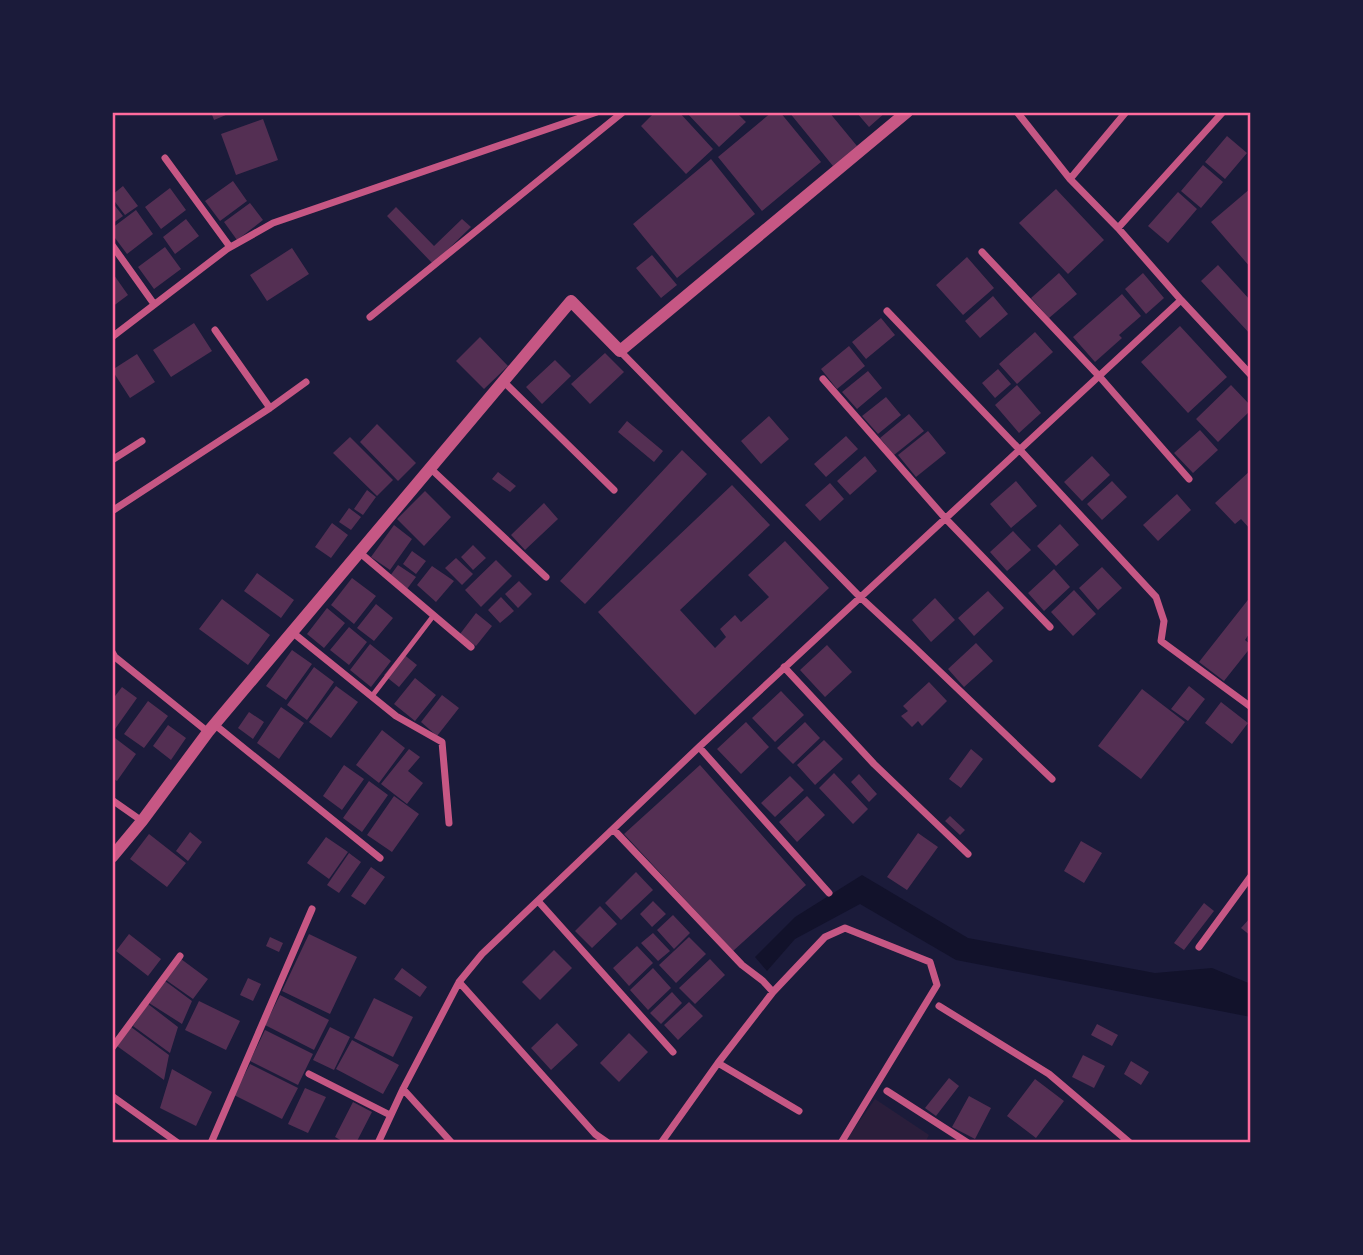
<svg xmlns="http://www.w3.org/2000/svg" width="1363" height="1255" viewBox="0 0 1363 1255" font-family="'DM Sans',sans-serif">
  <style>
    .green { fill: #2a1e3b }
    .water { fill: #12122b }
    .building { fill: #542f53 }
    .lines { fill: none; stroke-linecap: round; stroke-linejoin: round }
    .service { stroke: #c65784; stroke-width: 5 }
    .minor { stroke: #c65784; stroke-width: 7 }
    .tertiary { stroke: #c65784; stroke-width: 12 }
    .neatline { fill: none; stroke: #ff6b9d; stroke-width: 2.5 }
  </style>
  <rect width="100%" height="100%" fill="#1b1b3a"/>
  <path class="green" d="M875,1099L929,1135L925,1143H844Z"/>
  <path class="water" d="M862,875L968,938L1155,973L1212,968L1251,984V1017L956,960L860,904L795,939L767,971L755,957L795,917Z"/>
  <path class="building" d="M211,112H233L214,120Z
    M655,112H679L713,149L686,174L641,126Z
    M686,112H736L746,122L719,147Z
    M772,112H780L821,162L762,211L718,157Z
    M789,112H829L857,146L833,166Z
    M856,112H886L869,127Z
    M263,119L278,160L236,175L221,134Z
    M1227,136L1247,153L1225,179L1205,162Z
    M711,159L755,214L677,278L633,224Z
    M1203,165L1223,182L1201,208L1181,191Z
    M233,181L247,201L220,221L205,201Z
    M123,186L138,206L125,215L112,198V195Z
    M170,188L186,210L161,229L145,207Z
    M1251,188V268L1211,222Z
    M1056,189L1104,240L1068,274L1019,223Z
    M1178,192L1197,209L1168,243L1148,226Z
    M112,202L123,216L112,224Z
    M250,203L263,220L237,240L224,222Z
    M396,207L434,246L462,219L471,227L433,264L387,216Z
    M136,210L153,234L127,254L112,234V228Z
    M186,219L199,236L175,254L163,237Z
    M165,247L181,269L154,289L138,267Z
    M292,248L309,274L267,301L250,275Z
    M652,255L677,285L661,298L636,268Z
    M967,257L994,288L963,315L936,285Z
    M1218,265L1251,301V335L1201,281Z
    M1059,273L1077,294L1049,318L1031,298Z
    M1143,273L1164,298L1146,314L1125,289Z
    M114,275L128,295L112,307V276Z
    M1122,294L1141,316L1119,335L1122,338L1095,362L1073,337Z
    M993,296L1008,314L980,338L965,321Z
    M881,318L895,335L866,359L852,342Z
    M194,323L212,351L171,377L153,350Z
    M1180,326L1227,377L1188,413L1141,362Z
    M1035,332L1053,352L1017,384L999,364Z
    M480,337L508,366L484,389L456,361Z
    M849,346L865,366L837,389L821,369Z
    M605,353L624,372L590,404L571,384Z
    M137,354L155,382L130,398L112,370Z
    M555,360L571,376L542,404L526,387Z
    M998,369L1011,384L995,398L982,383Z
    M868,371L882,388L857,409L842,392Z
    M1017,385L1041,413L1019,433L995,405Z
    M1231,385L1251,406V410L1218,442L1196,419Z
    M886,397L901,415L878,434L862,416Z
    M909,414L924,431L894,455L880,438Z
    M769,416L789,439L761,464L741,441Z
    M627,421L663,451L654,462L618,432Z
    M377,424L416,463L398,481L360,442Z
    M1200,430L1218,450L1193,473L1174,453Z
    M928,431L946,453L916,477L898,455Z
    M846,436L858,449L826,477L814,464Z
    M350,437L393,480L377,496L333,453Z
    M682,450L707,474L585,604L560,581Z
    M865,456L877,471L850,495L837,481Z
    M1092,456L1110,475L1082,501L1064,482Z
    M1251,470V530L1241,519L1235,524L1215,503Z
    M498,472L516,486L510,492L492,479Z
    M1016,481L1037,506L1011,528L990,504Z
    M1112,481L1127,497L1102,520L1087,504Z
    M830,483L844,499L820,521L805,505Z
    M732,485L770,525L680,610L715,648L726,637L720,629L735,615L741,622L769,597L748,575L785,541L829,588L695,715L598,612Z
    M367,490L376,497L363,515L354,509Z
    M425,491L451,517L424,546L397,519Z
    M1177,494L1191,510L1158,541L1143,525Z
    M544,503L558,519L525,550L511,535Z
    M349,508L361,517L351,530L339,522Z
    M332,523L348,535L331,558L315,547Z
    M1060,524L1079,545L1056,566L1037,546Z
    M394,525L412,539L390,570L371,557Z
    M1013,531L1031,550L1007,571L990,552Z
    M473,545L486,558L473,570L461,557Z
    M412,551L426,561L416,574L403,564Z
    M456,558L473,574L462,585L445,568Z
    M496,560L512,576L481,607L465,590Z
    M398,565L416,577L407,589L390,576Z
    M432,566L454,581L436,602L417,585Z
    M1102,567L1122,588L1098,610L1079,588Z
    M1054,569L1070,587L1044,611L1028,593Z
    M257,573L294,600L281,618L244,591Z
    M352,578L376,596L354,624L331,605Z
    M519,581L532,594L518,608L505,594Z
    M1074,590L1096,614L1073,636L1051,612Z
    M988,591L1004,608L974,636L958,618Z
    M1251,596V631L1245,640L1251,645V647L1224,681L1199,662Z
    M501,597L514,611L500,623L488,610Z
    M935,598L955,620L931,642L912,620Z
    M222,599L270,635L248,665L199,629Z
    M376,604L393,618L374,641L357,628Z
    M327,608L345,623L324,648L307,634Z
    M476,613L492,626L476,646L460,634Z
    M349,627L367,642L349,665L330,650Z
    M976,643L993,661L964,687L948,669Z
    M370,644L391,661L371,687L350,670Z
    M827,645L852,672L825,697L800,670Z
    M292,650L312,664L286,700L266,686Z
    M402,653L417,665L399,687L384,675Z
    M314,667L334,682L307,720L287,705Z
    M415,678L436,695L415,721L394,704Z
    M929,682L947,701L922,726L918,721L912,727L901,716L908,711L903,706Z
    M336,686L358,702L331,738L309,722Z
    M1189,686L1205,699L1188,721L1171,709Z
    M122,687L137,698L115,729L112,726V700Z
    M1142,689L1185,722L1141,779L1098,746Z
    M781,691L804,715L775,742L752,718Z
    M442,695L459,708L437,736L421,722Z
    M148,701L168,716L144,748L124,734Z
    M1221,702L1248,723L1232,744L1205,723Z
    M281,707L304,723L279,759L257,743Z
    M249,712L264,722L253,739L238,728Z
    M746,722L769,747L741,774L717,749Z
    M805,722L820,738L793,764L777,748Z
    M168,725L186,738L171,760L153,746Z
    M382,730L405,748L379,783L356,765Z
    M115,738L136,754L117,781L112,778V742Z
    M824,740L843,759L815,785L797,765Z
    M409,749L420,757L408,771L423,783L407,804L381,784Z
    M971,749L983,759L961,788L949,779Z
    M344,765L364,779L342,810L323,796Z
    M700,765L806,885L733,951L624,834Z
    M834,773L868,809L853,824L819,788Z
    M859,774L877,794L869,802L851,782Z
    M790,776L804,790L775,817L761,803Z
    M369,781L388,795L362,832L343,818Z
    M394,796L419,814L392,852L367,835Z
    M807,796L825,815L797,842L779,822Z
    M950,816L965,830L960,835L945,821Z
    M190,832L202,842L188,861L176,851Z
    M918,833L938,847L907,890L887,877Z
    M149,834L186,863L167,887L130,859Z
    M326,837L348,852L329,879L307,863Z
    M1081,841L1102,853L1084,883L1064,871Z
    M349,853L361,862L339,893L327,885Z
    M371,867L385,877L365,905L351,896Z
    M636,872L653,890L621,920L605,903Z
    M653,901L666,914L652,927L640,914Z
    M1204,903L1214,911L1184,950L1174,943Z
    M600,906L617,924L592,948L575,931Z
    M673,915L690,933L674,949L657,930Z
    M1251,917V936L1241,928Z
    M653,933L670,951L658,961L641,943Z
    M129,934L161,959L148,976L116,951Z
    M309,934L357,957L330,1014L282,991Z
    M270,937L283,943L279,952L266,946Z
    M689,937L706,954L676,983L659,965Z
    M637,946L653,963L629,986L613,968Z
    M554,950L572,968L540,1000L522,982Z
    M181,959L208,979L193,999L166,980Z
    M710,959L725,975L695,1004L679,988Z
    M402,968L427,987L420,997L394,979Z
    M653,968L671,988L648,1010L630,990Z
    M248,978L261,984L253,1001L240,995Z
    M165,981L192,1001L182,1024L149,1003Z
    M672,992L682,1003L661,1024L650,1013Z
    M280,995L329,1020L314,1050L265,1025Z
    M374,998L413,1017L393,1057L354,1038Z
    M199,1001L240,1021L226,1050L185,1030Z
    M689,1002L703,1016L678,1040L664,1025Z
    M148,1004L178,1027L170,1053L133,1026Z
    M557,1023L578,1045L551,1070L531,1048Z
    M1097,1024L1118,1035L1112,1046L1091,1035Z
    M131,1027L169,1055L164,1080L117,1046Z
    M330,1027L350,1037L334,1070L313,1060Z
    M265,1030L313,1054L298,1085L250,1061Z
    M629,1033L648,1052L619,1082L600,1063Z
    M352,1040L399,1065L383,1094L336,1069Z
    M1083,1055L1105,1066L1094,1088L1072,1077Z
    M1131,1061L1149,1072L1141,1085L1124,1074Z
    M250,1064L298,1088L282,1119L234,1095Z
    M172,1069L212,1092L196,1126L160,1108Z
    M949,1078L959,1086L936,1116L925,1108Z
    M1035,1079L1064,1101L1036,1138L1007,1116Z
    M305,1088L326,1097L308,1133L288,1124Z
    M969,1096L991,1108L975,1139L952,1127Z
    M353,1102L372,1112L356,1143H346L335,1137Z"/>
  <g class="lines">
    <path class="service" d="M372,696L434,615"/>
    <path class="minor" d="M1017,112L1070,179L1118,228L1181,300L1251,375
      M165,158L230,247
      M1070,179L1126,112
      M1118,228L1223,112
      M112,245L154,304
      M982,252L1099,376L1189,479
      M887,311L1019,449L1156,597L1164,621L1161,641L1251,707
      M370,317L623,112
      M215,330L270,408
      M112,337L227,249L273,223L597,112
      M620,351L860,597L913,646L1052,779
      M823,379L945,518L1050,627
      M503,381L614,490
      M112,460L142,441
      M430,468L546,577
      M112,511L270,408L306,382
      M359,552L471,647
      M292,632L396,716L442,742L449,823
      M112,652L115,657L208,732
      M784,667L874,764L968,854
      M214,724L380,858
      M699,747L829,893
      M112,800L142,821
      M613,829L742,965L763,981L773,992
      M538,901L673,1052
      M1199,947L1251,876
      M459,982L595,1134L608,1143
      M939,1006L1049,1074L1130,1143
      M112,1048L180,956
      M718,1063L799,1111
      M309,1074L390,1115
      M403,1089L452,1143
      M887,1091L968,1143
      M112,1096L178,1143
      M211,1143L312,909
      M378,1143L403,1089L459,982L482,954L699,747L1181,300
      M661,1143L718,1063L773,992L825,937L845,928L930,962L937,985L841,1143"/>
    <path class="tertiary" d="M112,857L142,821L208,732L571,301L620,351L907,112"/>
  </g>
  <rect width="1363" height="1255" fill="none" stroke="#1b1b3a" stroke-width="228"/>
  <rect x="114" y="114" width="1135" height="1027" class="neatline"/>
</svg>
